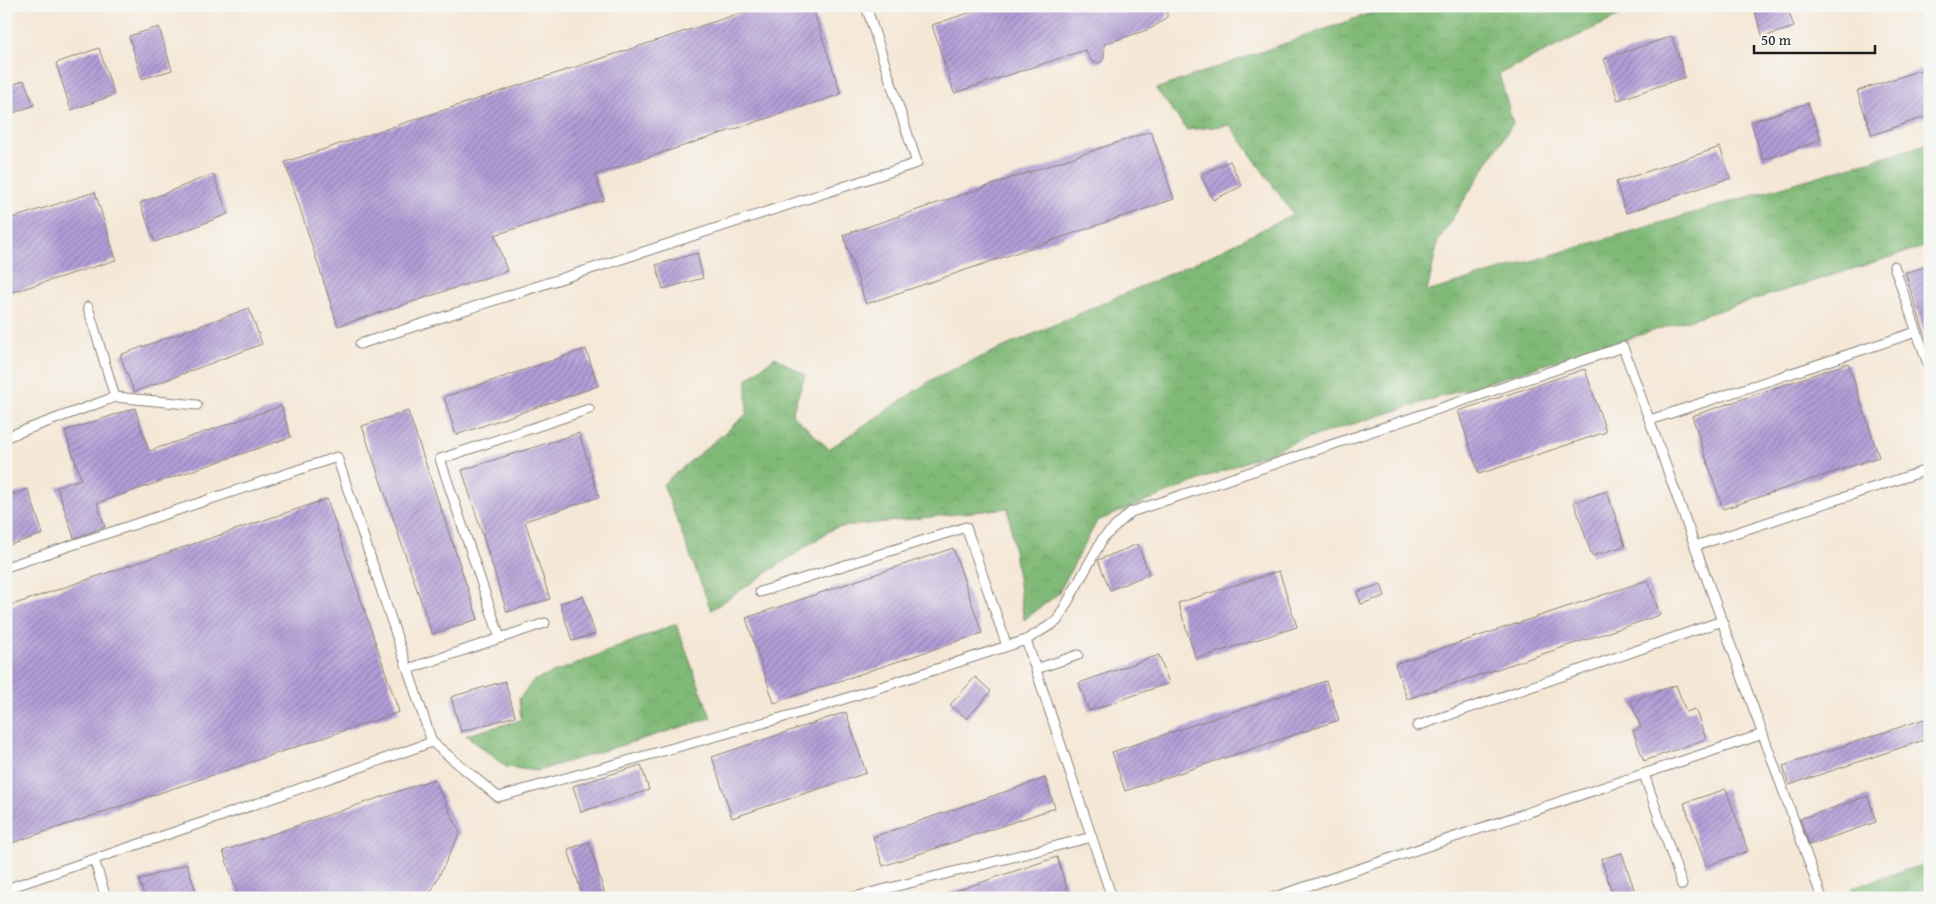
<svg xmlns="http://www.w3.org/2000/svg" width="1936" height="904" viewBox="0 0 1936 904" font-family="'Gentium Book Plus',serif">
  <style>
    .forest { fill: url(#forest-crowns); stroke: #4e6b4a }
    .building { fill: url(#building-hatch) }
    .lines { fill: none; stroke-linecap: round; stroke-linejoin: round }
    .service-casing { stroke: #888279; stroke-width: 11 }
    .service { stroke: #fff; stroke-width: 9 }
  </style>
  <defs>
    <pattern id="forest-crowns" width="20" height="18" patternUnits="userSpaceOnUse" patternTransform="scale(1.25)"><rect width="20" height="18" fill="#81ba78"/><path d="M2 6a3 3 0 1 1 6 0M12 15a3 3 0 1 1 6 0" fill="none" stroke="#6f9f67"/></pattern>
    <pattern id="building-hatch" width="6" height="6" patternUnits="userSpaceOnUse" patternTransform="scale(1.25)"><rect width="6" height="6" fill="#b29dd7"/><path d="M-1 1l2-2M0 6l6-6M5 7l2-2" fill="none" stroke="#907fae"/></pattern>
  </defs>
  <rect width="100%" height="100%" fill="#f6f6f2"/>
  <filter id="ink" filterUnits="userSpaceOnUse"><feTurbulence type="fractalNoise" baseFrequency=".02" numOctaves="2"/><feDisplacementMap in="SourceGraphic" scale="10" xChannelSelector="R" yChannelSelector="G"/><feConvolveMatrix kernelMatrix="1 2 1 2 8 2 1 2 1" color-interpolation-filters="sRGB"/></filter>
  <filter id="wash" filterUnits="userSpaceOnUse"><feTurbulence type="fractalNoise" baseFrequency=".0096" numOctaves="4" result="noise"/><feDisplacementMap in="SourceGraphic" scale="20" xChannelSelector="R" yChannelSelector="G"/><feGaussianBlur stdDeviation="1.12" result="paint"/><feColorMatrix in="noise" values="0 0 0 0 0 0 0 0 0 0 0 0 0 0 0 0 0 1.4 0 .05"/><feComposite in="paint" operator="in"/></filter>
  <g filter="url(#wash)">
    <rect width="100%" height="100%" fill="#f5e7d6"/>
    <path class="forest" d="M1391,6H1640L1499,74L1513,123L1438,241L1427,292L1930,143V245L1295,442L1097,521L1058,594L1024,620L1008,508L834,528L711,610L663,484L747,414V379L775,357L805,375L792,414L829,449L936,377L1210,256L1293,214L1230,125L1187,130L1156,89Z
      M676,624L711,718L537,771L506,767L466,735L521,720L519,699L533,681Z
      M1930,862V898H1855L1852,888Z"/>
    <g id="blocks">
      <path class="building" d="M762,6H812L841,94L595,175L604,200L495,235L507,271L338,326L285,162Z
        M990,6H1167V17L1164,20L1150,29L1104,44V59L1099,63L1092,62L1085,50L954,93L932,25Z
        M1753,6H1787L1794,27L1763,37Z
        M159,27L172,70L142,79L129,36Z
        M1672,36L1685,77L1618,100L1604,59Z
        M99,48L114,95L71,110L56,63Z
        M1930,67V115L1872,135L1857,91Z
        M24,80L34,105L6,116V88Z
        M1808,103L1821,140L1763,160L1751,122Z
        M1151,131L1174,199L866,304L843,235Z
        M1720,147L1730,178L1626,213L1616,182Z
        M1230,161L1242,186L1213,200L1201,175Z
        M213,174L228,214L155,242L140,203Z
        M95,192L116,260L6,294V220Z
        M697,253L703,278L663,289L656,265Z
        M1930,265V341H1927L1905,273Z
        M249,308L262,344L134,392L120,355Z
        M586,349L598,386L456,435L444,397Z
        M1848,363L1879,457L1723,509L1692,416Z
        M1585,369L1606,432L1479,474L1458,411Z
        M281,406L291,437L97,503L105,527L74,538L57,487L81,479L65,431L135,408L149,451Z
        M408,411L478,619L432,634L362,426Z
        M579,433L599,497L525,521L550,599L507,612L462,470Z
        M28,489L43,534L6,546V497Z
        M1607,491L1625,546L1592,556L1574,502Z
        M327,499L399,712L6,845V607Z
        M1138,544L1149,574L1110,590L1098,560Z
        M953,548L982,633L774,703L746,618Z
        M1279,571L1297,627L1196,659L1178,603Z
        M1648,580L1660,615L1407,699L1395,664Z
        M1381,584L1385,596L1361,604L1357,592Z
        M583,596L595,634L572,641L560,603Z
        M1159,655L1169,683L1089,711L1079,683Z
        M975,677L991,691L967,719L950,705Z
        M505,681L515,716L461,732L451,697Z
        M1326,681L1339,720L1125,791L1112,752Z
        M1676,685L1686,712L1695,709L1706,739L1644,761L1633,731L1641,728L1631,701Z
        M846,712L866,773L732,818L712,757Z
        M1930,717V738L1789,785L1783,766Z
        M641,765L649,790L581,812L573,786Z
        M1045,778L1055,808L883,866L873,837Z
        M434,779L460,833L428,898H239L223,851Z
        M1726,789L1748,851L1706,866L1684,803Z
        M1868,796L1876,822L1809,845L1800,819Z
        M589,842L606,898H583L568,849Z
        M1622,853L1637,898H1614L1601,859Z
        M1057,857L1070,898H943V895Z
        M187,864L198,898H145L139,880Z"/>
    </g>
  </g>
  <g filter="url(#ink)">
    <use href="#blocks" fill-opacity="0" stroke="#888279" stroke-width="1"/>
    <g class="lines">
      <defs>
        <path id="service" d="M1894,266L1930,370
          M88,307L115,397
          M360,344L917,163L866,6
          M1650,420L1916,332
          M6,437L115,397L197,405
          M1695,546L1930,469
          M6,567L337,457L432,742
          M760,592L966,527L1007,646
          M500,638L440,459L589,409
          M1026,640L1112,898
          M408,669L545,623
          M1036,669L1078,655
          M1417,726L1722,621
          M1644,774L1682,885
          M94,859L106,898
          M6,889L216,818L432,742L498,797L813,709L1026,640L1057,621L1103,538L1131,512L1623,347L1822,898
          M850,898L1092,837
          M1272,898L1763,734"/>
      </defs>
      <use href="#service" class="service-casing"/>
      <use href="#service" class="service"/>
    </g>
  </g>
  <rect width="1936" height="904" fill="none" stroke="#f6f6f2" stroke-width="25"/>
  <path d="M1754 45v8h121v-8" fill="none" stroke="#1c1c1c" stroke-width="2.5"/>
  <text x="1761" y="45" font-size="15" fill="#1c1c1c" stroke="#f6f6f2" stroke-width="4" paint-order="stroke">50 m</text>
</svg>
